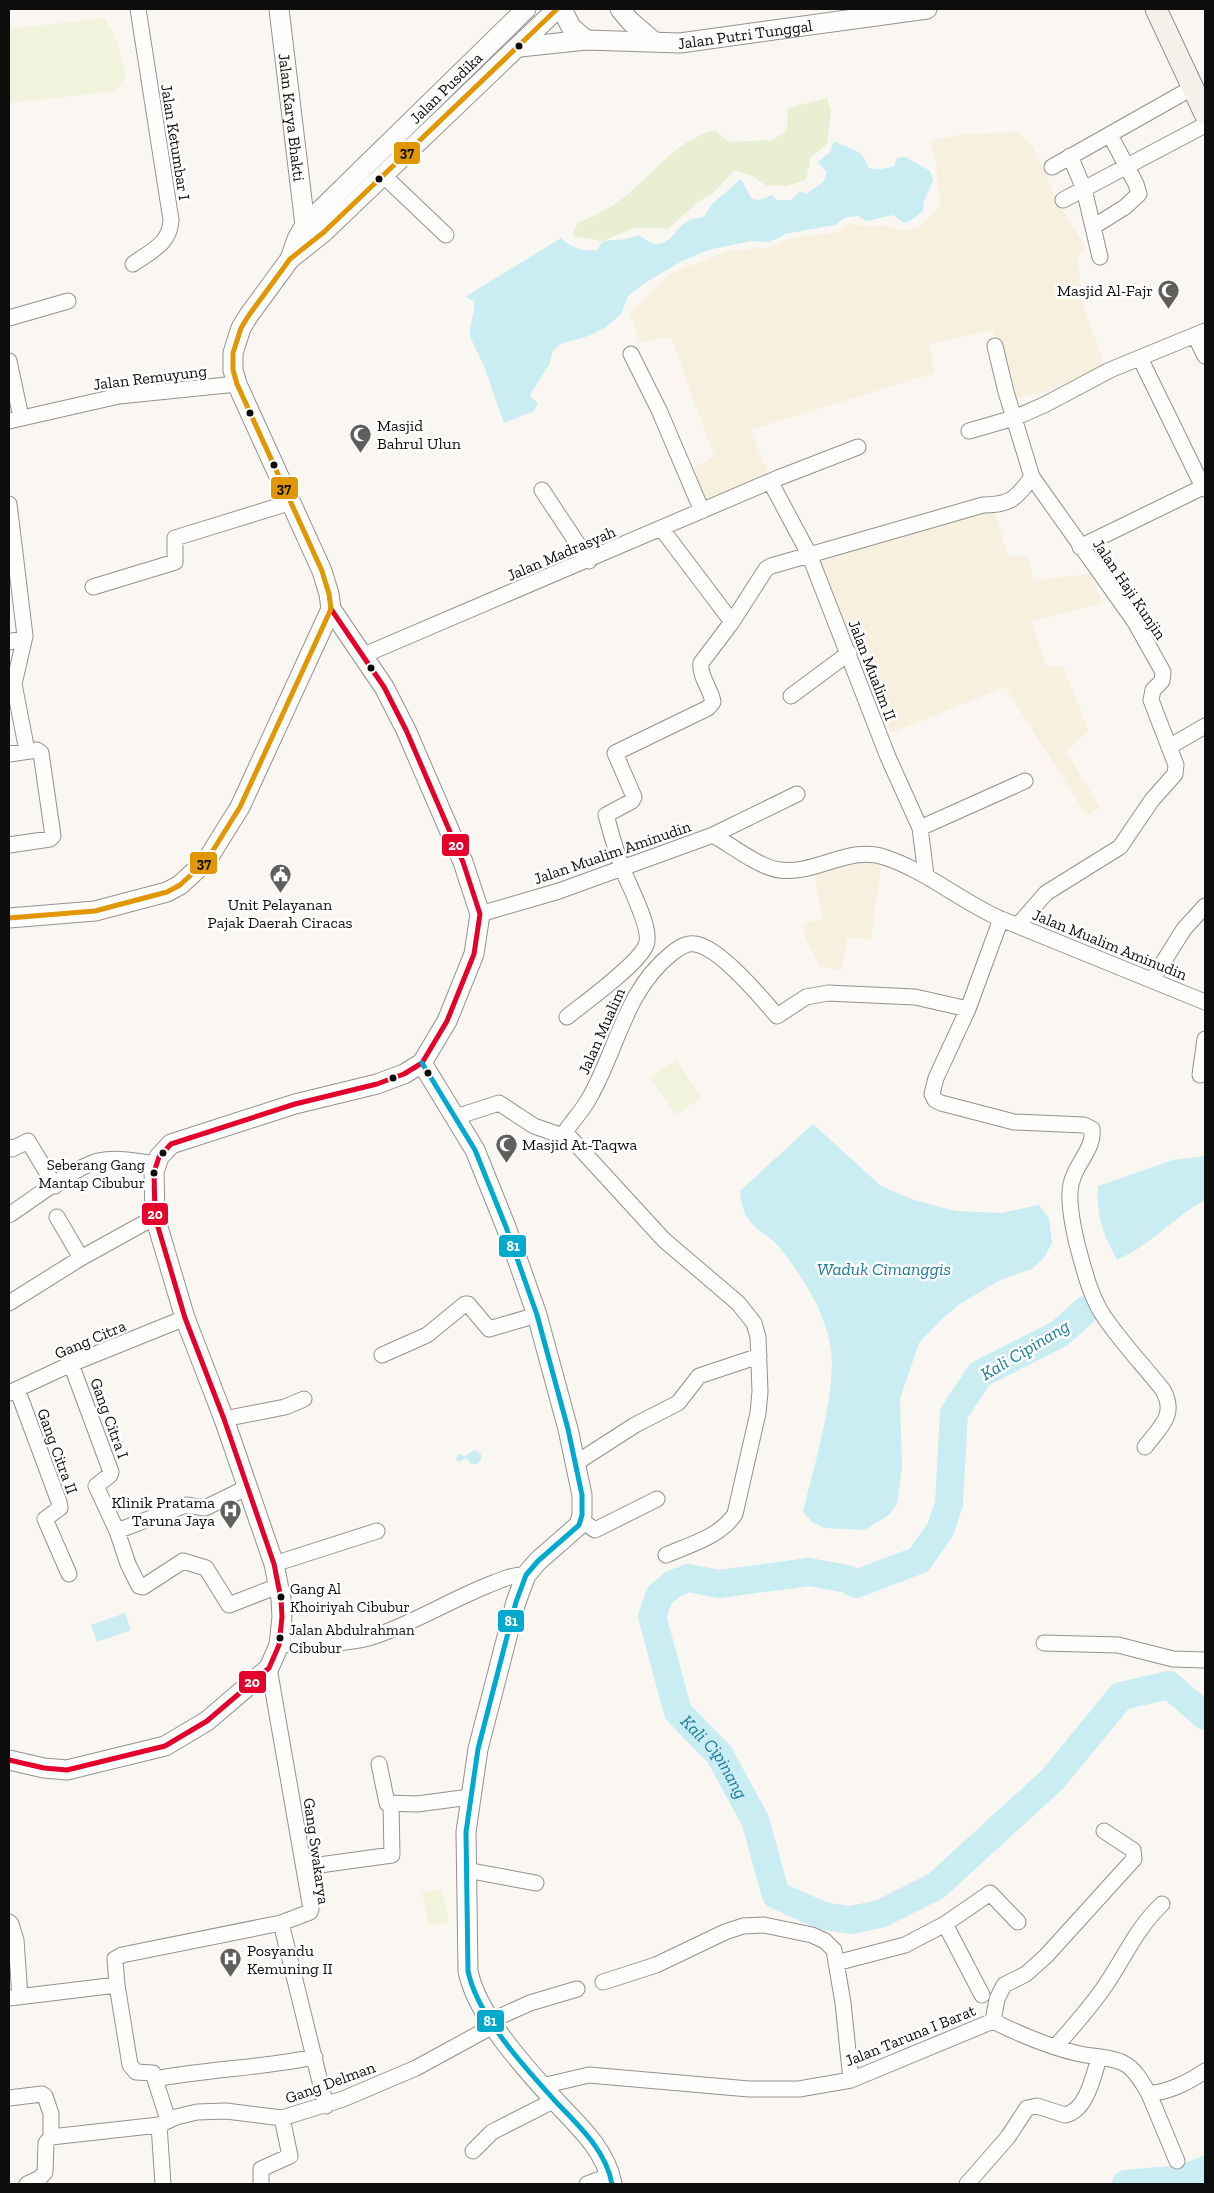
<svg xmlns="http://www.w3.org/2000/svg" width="1214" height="2193" viewBox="0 0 1214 2193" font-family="'Zilla Slab',serif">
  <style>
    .farmland { fill: #f7f0df }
    .green { fill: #e8efd3 }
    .pitch { fill: #f1f3dd }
    .water { fill: #caecf3 }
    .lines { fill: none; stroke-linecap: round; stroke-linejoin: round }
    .river { stroke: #caecf3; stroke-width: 28 }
    .minor-casing { stroke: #949290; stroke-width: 17 }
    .tertiary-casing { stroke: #949290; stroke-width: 21 }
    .secondary-casing { stroke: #8a8987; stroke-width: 23 }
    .minor { stroke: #fefefd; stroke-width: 15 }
    .tertiary { stroke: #fefefd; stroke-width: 19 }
    .secondary { stroke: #f4f1ea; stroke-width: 21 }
    .bus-1-casing { stroke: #fff; stroke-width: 9 }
    .bus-2-casing { stroke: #fff; stroke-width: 9 }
    .bus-3-casing { stroke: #fff; stroke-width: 9 }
    .bus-1 { stroke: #e4002b; stroke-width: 5 }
    .bus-2 { stroke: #e09701; stroke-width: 5 }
    .bus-3 { stroke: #00a9ce; stroke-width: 5 }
    .bus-dot { fill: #0d0d0d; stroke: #fff; stroke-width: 2 }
    .labels { text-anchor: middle; stroke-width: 5; stroke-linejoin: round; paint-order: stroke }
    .bus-label { font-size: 15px; fill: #0d0d0d; stroke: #fff; text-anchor: start }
    .street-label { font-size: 16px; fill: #0d0d0d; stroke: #fff }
    .poi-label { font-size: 16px; fill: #0d0d0d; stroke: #fff; text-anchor: start }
    .water-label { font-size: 18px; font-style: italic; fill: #1a7b9c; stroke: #fff }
    .line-badge { stroke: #fff; stroke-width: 2 }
    .badge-label { font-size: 14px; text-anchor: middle; font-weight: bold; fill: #fff }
    .pale-badge-label { font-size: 14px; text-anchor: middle; font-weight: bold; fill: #111 }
  </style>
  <rect width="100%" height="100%" fill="#faf7f2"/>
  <path class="farmland" d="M1018,132L1032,145L1058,203L1086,247L1077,258L1084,309L1101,354L1103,366L1047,391L1012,399L993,330L930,344L934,373L750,430L769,474L707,501L688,470L714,456L671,337L640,342L630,313L669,274L728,251L769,247L794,237L840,232L849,223L866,227L882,225L902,230L919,228L940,207L936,163L929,141L965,134Z
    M990,497L1008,556H1027L1034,580L1090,574L1103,603L1032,621L1046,666H1063L1089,731L1066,751L1100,807L1087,816L1005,687L891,733L817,557Z
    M872,861L881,865L871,940L847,937L842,970L820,967L805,936L803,922L823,920L814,874Z"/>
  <path class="green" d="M827,98L831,111L827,144L811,157L806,180L787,186L765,185L751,175L734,171L712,194L698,202L668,229L636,227L603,241L572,236L577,223C591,218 606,210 619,201C646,182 681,134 716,131L729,142L772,140L787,130L788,108Z"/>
  <path class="pitch" d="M104,18L115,36L126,75L116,91L9,103V29Z
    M676,1060L701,1098L676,1115L650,1077Z
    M442,1889L449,1922L429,1926L422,1893Z"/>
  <path class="water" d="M834,141C852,151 861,147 869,168C878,170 885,169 894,166L897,158L906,157L930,171L933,181L924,201L923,211L910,221L904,223L893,215L866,221L858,216L847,217L835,225L784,234L781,237L768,242L751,241L708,250L682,261L645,283L628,296L621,314L606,327L588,336L560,344L552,352L550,363L530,395L538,404L534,411L504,423L484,366L470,337V327L474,311V301L465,297L561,238C570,248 585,252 597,250L603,241L627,239L639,235C669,260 672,226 692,219C695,218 700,218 704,217L711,205L741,179L752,199L760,200L772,195L777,200H791L800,191L806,194L823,182L827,173L818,162L830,152Z
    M813,1124L881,1186L914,1200L956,1211L1001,1213L1039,1205L1049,1218L1052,1243L1044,1258L1032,1269L1000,1280L960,1304L942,1319L919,1343L900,1399L902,1468L897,1504L889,1515L865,1530L824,1528L812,1522L803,1512C813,1469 839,1386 830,1344C824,1310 804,1280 784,1253C764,1226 743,1232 740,1191Z
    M1205,1156V1200C1174,1217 1151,1245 1117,1260C1103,1233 1096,1217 1098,1186L1173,1160Z
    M474,1450L481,1454V1460L477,1464H471L466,1458L460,1462L456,1460L458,1454L465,1456Z
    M125,1613L131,1630L97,1642L91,1625Z"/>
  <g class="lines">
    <g class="river">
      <path id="s1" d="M1086,1310L1059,1334L980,1374L954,1413L949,1504L940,1530L919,1560L856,1584L847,1579L809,1572L719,1584L688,1578L673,1584L660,1595L652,1616L678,1712L719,1754L755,1820L776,1895L823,1916L851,1920L880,1914L936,1886L1052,1780L1121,1696L1169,1685L1205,1716"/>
      <path d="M1126,2184L1181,2179L1205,2170"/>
    </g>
    <defs>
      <path id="minor" d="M1070,156L1084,189L1100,257
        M1052,167L1192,88
        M383,175L446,235
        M1063,200L1205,125
        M1093,227L1125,207L1139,194L1136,184L1110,135
        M133,264C151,251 170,244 171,220L138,9
        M9,318L68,301
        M1195,336L1205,356
        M995,346L1006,392L1032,477L1135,622L1163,672L1162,681L1153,690L1151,700L1176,765L1175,774L1152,800L1120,847L1046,893L1018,925
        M631,354L659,410L702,511
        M1140,358L1203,487
        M9,361L21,417
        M9,421L119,396L237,384
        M969,431L1014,418L1044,405L1110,370L1205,331
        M771,483L809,554L888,757L920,828L926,875
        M542,490L589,561
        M9,504L25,636L14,684L27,751
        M661,528L732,622
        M1080,547L1203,487L1205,489
        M93,587L175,562V538L292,502
        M9,642L24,638
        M364,655L778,478L858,447
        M791,696L849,653
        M1169,747L1205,726
        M9,754L37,750L41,753L53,836L50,839L9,845
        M920,828L1025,781
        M713,835L797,794
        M480,914L559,891L713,835C731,845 760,868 780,870C815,875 849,845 884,857C927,871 960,901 1001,919C1069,947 1137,974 1205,1002
        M1001,919L968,1009L936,1078L932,1094L935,1100L941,1103L1014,1122L1084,1125L1092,1129C1095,1151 1071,1166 1070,1192C1069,1209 1073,1227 1077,1244C1084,1269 1090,1297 1105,1318C1122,1343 1144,1366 1163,1390C1177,1415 1160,1427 1145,1447
        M1152,980L1184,929L1205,906
        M567,1017C584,1003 639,964 646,945C653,930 629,886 623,870C616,852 611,833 606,815L632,801L634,797L615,753L708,708L713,702C711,689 699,676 701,663L732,622L766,569L771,566L983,505C1010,505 1016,499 1032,477
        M1200,1075L1205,1039
        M456,1117L499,1103L534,1126L560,1135L565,1132
        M565,1132C573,1120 585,1108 591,1095C618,1046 626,990 671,954C677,949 686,942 695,944C719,947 761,997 777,1016L806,997L828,993L915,997L968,1009
        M565,1132L664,1240L738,1303L754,1323L758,1337L760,1392L758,1413L735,1514C720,1537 689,1545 666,1555
        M9,1147L12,1149L28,1141L55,1186
        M9,1215C32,1200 73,1168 98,1161C117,1157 137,1161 156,1164
        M57,1217L81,1258
        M9,1303L81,1258L155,1217
        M382,1355L427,1335L465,1304H468L489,1329L537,1315
        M71,1364L111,1472L110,1475L96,1486L117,1531L128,1564L139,1586L143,1587L183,1561L206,1568L229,1605L278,1586
        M17,1389L59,1502L60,1508L45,1519L69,1574
        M9,1393L71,1364L185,1318
        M224,1419L285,1407L304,1399
        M576,1463L635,1425L678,1403L699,1376L759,1356
        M581,1520L595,1530L657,1499
        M117,1531L186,1505L205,1508L248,1487
        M274,1564L377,1531
        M1044,1643L1118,1645L1173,1659L1205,1660
        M279,1645C311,1643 348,1646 378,1635C415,1622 449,1601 486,1586C499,1581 512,1574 526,1575
        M269,1668L311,1909L310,1912L281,1923L326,2106
        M379,1764L387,1803L417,1804L470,1797
        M305,1867L392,1855L391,1804
        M466,1870L536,1883
        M9,1922L11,1924L16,1940L20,1997
        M945,1924L982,1995
        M836,1963L905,1945L945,1924L990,1893L1018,1922
        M603,1982L656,1965L725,1932L743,1926L764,1925L812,1935L825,1941L834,1950L843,2003L851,2080
        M9,1998L117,1985
        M490,2021L530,2003L577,1989
        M993,2021L997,1999L1004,1985L1026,1974L1046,1956L1134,1859L1133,1850L1104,1831
        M1056,2046C1073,2027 1090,2008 1105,1986C1125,1957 1135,1930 1162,1904
        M155,2079C208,2069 262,2068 315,2057
        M542,2086L589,2075L749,2089H799L851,2080L993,2021C1021,2035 1049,2047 1080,2054C1094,2057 1113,2057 1125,2064C1136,2070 1143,2084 1149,2094C1171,2091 1187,2083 1205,2071
        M1149,2094L1177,2161
        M9,2098L42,2094L45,2096L51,2114V2137
        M168,2120L153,2073L136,2072L130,2065L117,1985L115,1959L122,1955L281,1923
        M159,2125L163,2184
        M473,2151L492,2132L555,2100
        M27,2184L40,2178L45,2172L46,2143L51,2137L159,2125L176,2117L197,2112L226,2111L282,2118L343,2099L416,2068L493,2026
        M261,2184V2169L290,2156L282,2118
        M587,2184L611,2175
        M967,2184L1008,2137L1027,2108L1037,2106L1065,2115C1087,2110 1093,2077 1099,2058"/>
      <g id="tertiary">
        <path id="s2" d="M279,9L305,225"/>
        <path d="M562,9L571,27L586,40"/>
        <path d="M620,9L630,21L652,40"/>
        <path id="s3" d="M520,47L586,40L680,43L927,9"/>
        <path id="s4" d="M290,259L297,239L305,225L526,9"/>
        <path d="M9,918L95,911L167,892L180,885L207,860L240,807L331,609L329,594L322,571L237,384L233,370V353L241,328L249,315L290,259L324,232L557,9"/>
        <path d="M422,1063L475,1150L506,1227L537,1315L568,1429L582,1495V1515L579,1525L538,1561L526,1575L516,1602L478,1749L466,1832L468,1971C477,2016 526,2069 557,2103C580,2127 606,2151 612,2184"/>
        <path d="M9,1760L44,1768L67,1770L165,1746L207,1721L269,1668L279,1645L282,1617L281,1599L274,1564L224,1419L185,1318L155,1217L154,1172L159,1157L171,1144L295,1104L377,1084L404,1074L422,1063L447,1021L474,954L480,914L463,862L406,730L384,687L331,609"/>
      </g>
      <path id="secondary" d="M1156,9L1205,114"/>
    </defs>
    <use href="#minor" class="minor-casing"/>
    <use href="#tertiary" class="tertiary-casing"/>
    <use href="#secondary" class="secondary-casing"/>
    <use href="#minor" class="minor"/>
    <use href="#tertiary" class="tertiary"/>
    <use href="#secondary" class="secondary"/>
    <defs>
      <path id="bus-1" d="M9,1760L44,1768L67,1770L165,1746L207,1721L269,1668L279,1645L282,1617L281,1599L274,1564L224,1419L185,1318L155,1217L154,1172L159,1157L171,1144L295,1104L377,1084L404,1074L422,1063L447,1021L474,954L480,914L463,862L406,730L384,687L331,609"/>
      <path id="bus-2" d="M9,918L95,911L167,892L180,885L207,860L240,807L331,609L329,594L322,571L237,384L233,370V353L241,328L249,315L290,259L324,232L557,9"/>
      <path id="bus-3" d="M422,1063L475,1150L506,1227L537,1315L568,1429L582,1495V1515L579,1525L538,1561L526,1575L516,1602L478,1749L466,1832L468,1971C477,2016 526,2069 557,2103C580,2127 606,2151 612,2184"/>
    </defs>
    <use href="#bus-1" class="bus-1-casing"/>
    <use href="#bus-2" class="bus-2-casing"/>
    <use href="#bus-3" class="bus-3-casing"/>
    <use href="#bus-1" class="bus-1"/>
    <use href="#bus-2" class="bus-2"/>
    <use href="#bus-3" class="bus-3"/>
  </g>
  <defs>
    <symbol id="mosque-pin" viewBox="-11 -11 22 30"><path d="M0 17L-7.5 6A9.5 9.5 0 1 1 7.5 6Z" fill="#605f5d" stroke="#fff"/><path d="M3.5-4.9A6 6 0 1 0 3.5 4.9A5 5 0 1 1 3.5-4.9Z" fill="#fff"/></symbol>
    <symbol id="civic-pin" viewBox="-11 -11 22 30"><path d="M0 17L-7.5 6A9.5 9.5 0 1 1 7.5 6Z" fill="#605f5d" stroke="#fff"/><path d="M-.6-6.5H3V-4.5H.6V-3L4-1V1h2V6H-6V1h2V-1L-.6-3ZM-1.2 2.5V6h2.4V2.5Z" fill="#fff"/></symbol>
    <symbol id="hospital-pin" viewBox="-11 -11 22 30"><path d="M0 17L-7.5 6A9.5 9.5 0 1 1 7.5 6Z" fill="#605f5d" stroke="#fff"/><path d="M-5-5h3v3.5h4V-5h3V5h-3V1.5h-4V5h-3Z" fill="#fff"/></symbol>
  </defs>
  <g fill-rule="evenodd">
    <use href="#mosque-pin" x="1156" y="278" width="25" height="34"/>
    <use href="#mosque-pin" x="348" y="422" width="25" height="34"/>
    <use href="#civic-pin" x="268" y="862" width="25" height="34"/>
    <use href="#mosque-pin" x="494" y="1132" width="25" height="34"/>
    <use href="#hospital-pin" x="218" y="1498" width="25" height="34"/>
    <use href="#hospital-pin" x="218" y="1946" width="25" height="34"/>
  </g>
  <g class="bus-dot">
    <circle cx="519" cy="46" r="4.5"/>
    <circle cx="379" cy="179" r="4.5"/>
    <circle cx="250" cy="413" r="4.5"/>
    <circle cx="274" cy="465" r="4.5"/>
    <circle cx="371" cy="668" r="4.5"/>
    <circle cx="428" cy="1073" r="4.5"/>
    <circle cx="393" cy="1078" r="4.5"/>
    <circle cx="163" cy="1153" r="4.5"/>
    <circle cx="154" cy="1173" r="4.5"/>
    <circle cx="281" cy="1597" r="4.5"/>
    <circle cx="280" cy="1638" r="4.5"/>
  </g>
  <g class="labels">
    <g class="bus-label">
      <text x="145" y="1170" text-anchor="end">Seberang Gang<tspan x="145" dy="18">Mantap Cibubur</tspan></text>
      <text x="290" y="1594">Gang Al<tspan x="290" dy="18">Khoiriyah Cibubur</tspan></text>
      <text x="289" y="1635">Jalan Abdulrahman<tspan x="289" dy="18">Cibubur</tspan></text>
    </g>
    <g class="street-label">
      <text dy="6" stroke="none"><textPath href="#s3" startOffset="226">Jalan Putri Tunggal</textPath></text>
      <text dy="6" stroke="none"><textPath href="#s4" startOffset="234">Jalan Pusdika</textPath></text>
      <text dy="6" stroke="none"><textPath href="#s2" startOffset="109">Jalan Karya Bhakti</textPath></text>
      <text transform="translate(176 142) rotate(81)" y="6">Jalan Ketumbar I</text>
      <text transform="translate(150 377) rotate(-7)" y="6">Jalan Remuyung</text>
      <text transform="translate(561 553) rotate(-23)" y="6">Jalan Madrasyah</text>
      <text transform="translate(1130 589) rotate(56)" y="6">Jalan Haji Kunjin</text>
      <text transform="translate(873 670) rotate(69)" y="6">Jalan Mualim II</text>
      <text transform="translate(612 852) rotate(-19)" y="6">Jalan Mualim Aminudin</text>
      <text transform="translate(1110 944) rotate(22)" y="6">Jalan Mualim Aminudin</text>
      <text transform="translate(601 1031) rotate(-66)" y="6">Jalan Mualim</text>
      <text transform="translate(90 1339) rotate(-23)" y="6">Gang Citra</text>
      <text transform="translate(110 1418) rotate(70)" y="6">Gang Citra I</text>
      <text transform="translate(58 1451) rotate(70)" y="6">Gang Citra II</text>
      <text transform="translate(317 1851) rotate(82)" y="6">Gang Swakarya</text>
      <text transform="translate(910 2035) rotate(-22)" y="6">Jalan Taruna I Barat</text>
      <text transform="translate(330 2082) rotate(-20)" y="6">Gang Delman</text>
    </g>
    <g class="poi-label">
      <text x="1153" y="296" text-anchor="end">Masjid Al-Fajr</text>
      <text x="377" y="431">Masjid<tspan x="377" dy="18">Bahrul Ulun</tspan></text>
      <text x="280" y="910" text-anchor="middle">Unit Pelayanan<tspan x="280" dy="18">Pajak Daerah Ciracas</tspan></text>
      <text x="522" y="1150">Masjid At-Taqwa</text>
      <text x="215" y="1508" text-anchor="end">Klinik Pratama<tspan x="215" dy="18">Taruna Jaya</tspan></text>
      <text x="247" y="1956">Posyandu<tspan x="247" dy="18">Kemuning II</tspan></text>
    </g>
    <g class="water-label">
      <text x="884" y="1275">Waduk Cimanggis</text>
      <text transform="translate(1025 1350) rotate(-31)" y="6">Kali Cipinang</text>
      <text dy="6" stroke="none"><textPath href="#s1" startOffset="779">Kali Cipinang</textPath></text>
    </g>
  </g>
  <g class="line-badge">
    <rect x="393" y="141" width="28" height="24" rx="5" fill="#e09701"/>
    <rect x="270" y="476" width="29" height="24" rx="5" fill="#e09701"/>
    <rect x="441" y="833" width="29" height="24" rx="5" fill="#e4002b"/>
    <rect x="189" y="851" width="29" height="24" rx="5" fill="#e09701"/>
    <rect x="141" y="1202" width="28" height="24" rx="5" fill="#e4002b"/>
    <rect x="498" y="1234" width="29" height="24" rx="5" fill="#00a9ce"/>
    <rect x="497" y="1609" width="28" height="24" rx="5" fill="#00a9ce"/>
    <rect x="238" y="1670" width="29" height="24" rx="5" fill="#e4002b"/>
    <rect x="476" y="2009" width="29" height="24" rx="5" fill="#00a9ce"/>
  </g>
  <g class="badge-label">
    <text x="456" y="850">20</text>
    <text x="155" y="1219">20</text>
    <text x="513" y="1251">81</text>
    <text x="511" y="1626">81</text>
    <text x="252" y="1687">20</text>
    <text x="490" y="2026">81</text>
  </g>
  <g class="pale-badge-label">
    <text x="407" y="157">37</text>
    <text x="284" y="493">37</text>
    <text x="204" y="868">37</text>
  </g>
  <rect width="1214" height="2193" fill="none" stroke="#0d0d0d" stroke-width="20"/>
</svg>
